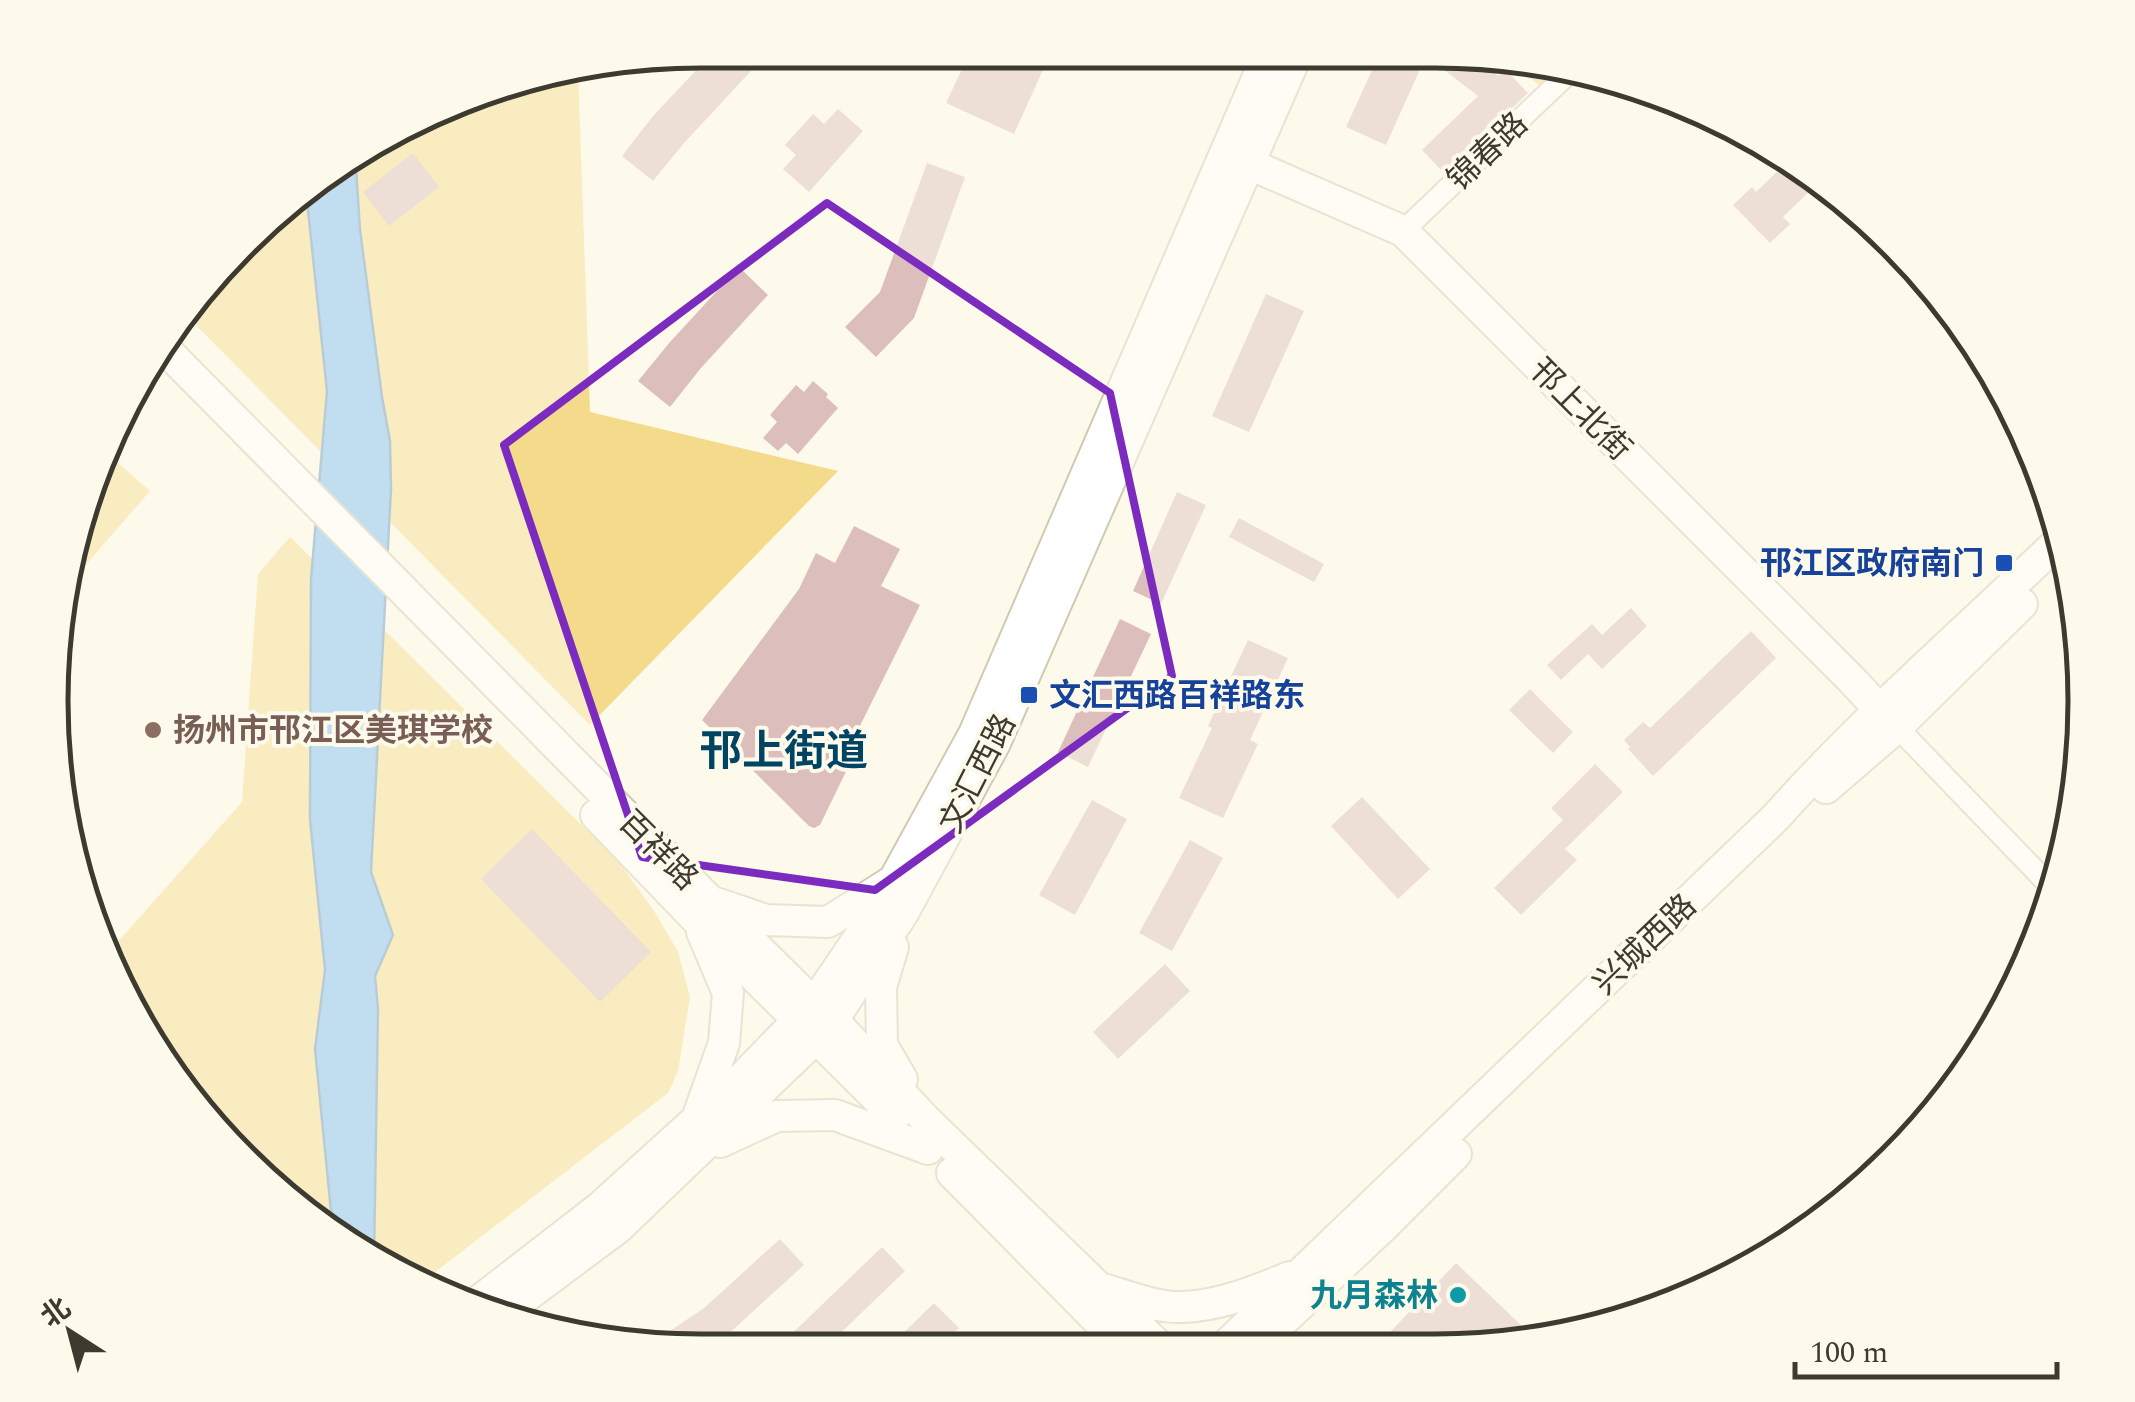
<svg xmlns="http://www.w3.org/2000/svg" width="2135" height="1402" viewBox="0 0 2135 1402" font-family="Spectral,'Noto Sans SC',serif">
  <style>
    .green { fill: #f4db8c }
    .water { fill: #78bdf6; stroke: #6696bb; stroke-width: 2.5 }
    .building { fill: #dcbfbd }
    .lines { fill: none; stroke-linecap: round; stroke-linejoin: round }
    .street-casing { stroke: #d1cab2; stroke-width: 24 }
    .secondary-casing { stroke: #d1cab2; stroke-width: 34 }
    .street { stroke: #fff; stroke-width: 20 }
    .secondary { stroke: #fff; stroke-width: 30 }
    .marked { fill: none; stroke: #7b2cbf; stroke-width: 8; stroke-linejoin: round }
    .transit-dot { fill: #1a4fb4; stroke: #fefaeb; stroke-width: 4 }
    .education-dot { fill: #8d6e63; stroke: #fefaeb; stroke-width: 4 }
    .culture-dot { fill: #0f9aa8; stroke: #fefaeb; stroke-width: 4 }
    .labels { text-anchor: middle; stroke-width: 8; stroke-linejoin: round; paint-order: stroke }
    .street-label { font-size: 32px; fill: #3d3a30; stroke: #fefaeb }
    .transit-label { font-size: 32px; font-weight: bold; fill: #164399; stroke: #fefaeb; text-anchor: end }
    .education-label { font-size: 32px; font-weight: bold; fill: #785e54; stroke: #fefaeb; text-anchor: start }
    .culture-label { font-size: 32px; font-weight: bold; fill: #0d838f; stroke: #fefaeb; text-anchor: end }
    .district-label { font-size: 42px; font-weight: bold; fill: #004463; stroke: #fefaeb }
    .rim { fill: none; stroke: #3d3a30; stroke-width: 5 }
  </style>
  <rect width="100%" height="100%" fill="#fefaeb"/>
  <path class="green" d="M1498,56H1520L1565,70L1545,89Z
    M578,70L590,412L838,471L590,725L181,310L185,304L339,160L492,84Z
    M102,449L150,491L69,584L99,452Z
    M290,537L619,862L656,914L678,952L690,997L678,1071L668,1093L417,1286L271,1190L138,1027L107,954L242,802L258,574Z"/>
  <path class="water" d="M355,152L360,230L382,397L390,441L391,489L371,872L393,935L375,976L378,1009L374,1258L333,1231L315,1049L325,970L310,819L311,579L327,391L306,191L339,160Z"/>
  <path class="building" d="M715,50H732L752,70L684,143L653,181L622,156L653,116Z
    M970,52H1051L1014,134L946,103Z
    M1379,55H1472L1498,76L1505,69L1528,93L1444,173L1422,150L1478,96L1426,56L1386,145L1346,127Z
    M838,109L863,131L809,192L783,169L796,155L785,145L813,114L824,124Z
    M413,153L439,187L389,226L363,192Z
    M1788,161L1819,182L1783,217L1790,224L1770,243L1733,205L1752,187L1756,192Z
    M927,163L965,177L914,318L876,357L845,327L880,292Z
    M739,267L768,295L701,368L670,407L638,381L670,342Z
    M1266,294L1304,311L1249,432L1212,416Z
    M813,381L828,394L826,397L838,408L798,454L786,443L778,451L763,438L777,422L770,415L796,385L804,392Z
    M1177,492L1206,505L1161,604L1133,591Z
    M1239,518L1324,564L1314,582L1229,537Z
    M854,526L900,549L881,586L920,605L849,748L856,751L820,825L814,828L809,826L702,720L799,589L816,553L835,563Z
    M1631,608L1647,626L1602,669L1588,654L1561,680L1547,665L1592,624L1602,635Z
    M1120,619L1151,634L1088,767L1058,752Z
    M1751,631L1776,658L1653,776L1628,749L1630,747L1624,740L1643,722L1650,728Z
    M1248,640L1288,658L1250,740L1258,744L1223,818L1179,798L1212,728L1208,726Z
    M1530,689L1573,732L1553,753L1509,710Z
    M1595,764L1623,792L1565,849L1577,860L1521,915L1494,888L1563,820L1551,808Z
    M1362,797L1430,869L1398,899L1331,826Z
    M1092,800L1127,819L1075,915L1039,895Z
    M532,829L651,952L600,1002L481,879Z
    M1190,840L1223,858L1172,951L1139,933Z
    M1165,964L1190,991L1118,1059L1093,1032Z
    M780,1239L804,1265L726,1336L710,1347L648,1346L704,1308Z
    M882,1247L905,1271L826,1347H778Z
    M1456,1263L1522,1326L1503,1346L1477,1351L1373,1350Z
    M934,1303L959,1328L938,1348H888Z"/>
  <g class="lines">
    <defs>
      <path id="street" d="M1403,231L1571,71
        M1897,727L2055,891"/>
      <path id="secondary" d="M1231,156L1403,231L1850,678L1894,725
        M161,345L711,902L814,1004L833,1020L926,1120L1162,1349
        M1826,788L1897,727L2022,604
        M596,815L697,920L895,1116
        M716,903L766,920L828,922L891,882
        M893,947L881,987L882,1045L902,1079
        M698,1116L724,1043L728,993L702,932
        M720,1142L777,1116L835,1115L928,1149
        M952,1173L1126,1349
        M1103,1289C1128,1296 1156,1308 1182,1307C1220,1306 1255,1291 1290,1277
        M475,1304L599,1208L739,1081L814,1004L877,911L974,734L1268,54
        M504,1313L618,1228L817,1037L833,1020L903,913L995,743L1297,54
        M1222,1349L1776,817C1865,717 1967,630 2064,536
        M1252,1350L1386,1224L1456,1154"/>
    </defs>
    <use href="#street" class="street-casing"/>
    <use href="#secondary" class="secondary-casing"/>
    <use href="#street" class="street"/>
    <use href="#secondary" class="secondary"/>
  </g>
  <path d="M0 0H2135V1402H0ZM827,203L1110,393L1172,676L875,890L642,857L504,445Z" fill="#fefaeb" fill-opacity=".55" fill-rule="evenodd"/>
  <path class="marked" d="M827,203L1110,393L1172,676L875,890L642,857L504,445Z"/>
  <g class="transit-dot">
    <rect x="1994" y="553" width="20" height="20" rx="5"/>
    <rect x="1019" y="685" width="20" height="20" rx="5"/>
  </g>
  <circle class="education-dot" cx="153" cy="730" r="10"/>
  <circle class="culture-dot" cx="1458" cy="1295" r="10"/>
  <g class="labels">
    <g class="street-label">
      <text transform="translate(1487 151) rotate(-44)" y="11">锦春路</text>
      <text transform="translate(1581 409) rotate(45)" y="11">邗上北街</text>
      <text transform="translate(977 773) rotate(-63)" y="11">文汇西路</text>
      <text transform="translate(659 850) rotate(45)" y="11">百祥路</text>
      <text transform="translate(1644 944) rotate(-44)" y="11">兴城西路</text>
    </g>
    <g class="transit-label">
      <text x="1984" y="574">邗江区政府南门</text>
      <text x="1049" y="706" text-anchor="start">文汇西路百祥路东</text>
    </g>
    <g class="education-label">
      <text x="173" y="741">扬州市邗江区美琪学校</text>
    </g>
    <g class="culture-label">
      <text x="1438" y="1306">九月森林</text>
    </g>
    <g class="district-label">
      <text x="784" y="765">邗上街道</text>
    </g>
  </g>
  <path d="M0 0H2135V1402H0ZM701 68H1435A633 633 0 0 1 2068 701V701A633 633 0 0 1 1435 1334H701A633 633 0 0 1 68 701V701A633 633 0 0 1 701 68Z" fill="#fefaeb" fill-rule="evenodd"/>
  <path class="rim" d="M701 68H1435A633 633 0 0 1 2068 701V701A633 633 0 0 1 1435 1334H701A633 633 0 0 1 68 701V701A633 633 0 0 1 701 68Z"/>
  <g transform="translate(70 1332) rotate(324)" stroke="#fefaeb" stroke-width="8" paint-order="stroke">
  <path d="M0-8L18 38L0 25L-18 38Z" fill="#3d3a30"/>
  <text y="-15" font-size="28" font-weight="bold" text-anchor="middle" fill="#3d3a30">北</text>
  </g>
  <path d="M1795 1362v15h262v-15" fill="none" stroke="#3d3a30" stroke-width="5"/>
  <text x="1810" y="1362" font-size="30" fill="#3d3a30" stroke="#fefaeb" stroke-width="8" paint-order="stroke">100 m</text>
</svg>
